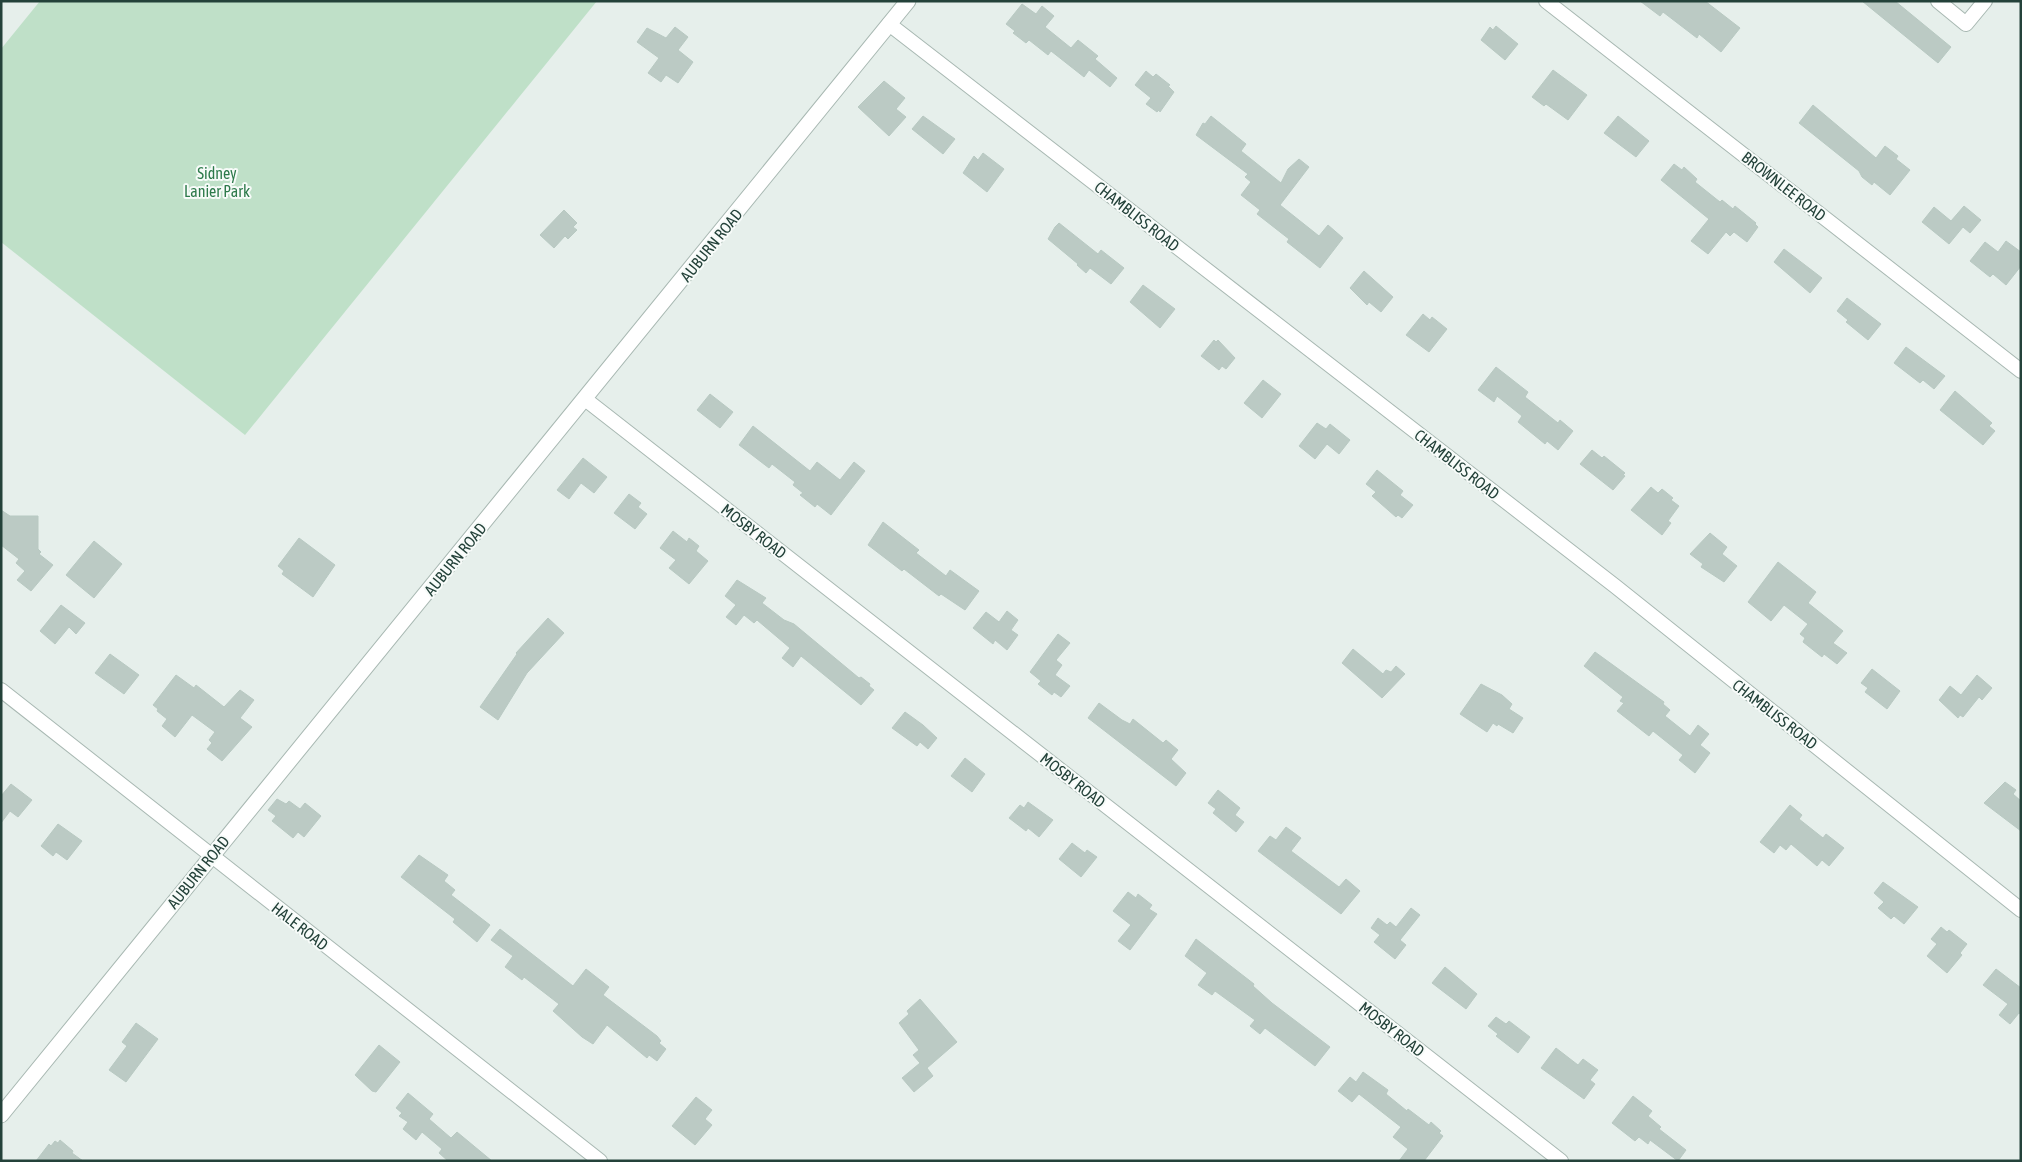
<svg xmlns="http://www.w3.org/2000/svg" width="2022" height="1162" viewBox="0 0 2022 1162" font-family="'Asap Condensed',sans-serif">
  <style>
    .green { fill: #bfe0c8 }
    .building { fill: #bbcac4; stroke: #b8c9c2 }
    .lines { fill: none; stroke-linecap: round; stroke-linejoin: round }
    .minor-casing { stroke: #a8b8b2; stroke-width: 16 }
    .tertiary-casing { stroke: #a8b8b2; stroke-width: 17 }
    .minor { stroke: #fff; stroke-width: 14 }
    .tertiary { stroke: #fff; stroke-width: 15 }
    .labels { text-anchor: middle; stroke-width: 4; stroke-linejoin: round; paint-order: stroke }
    .park-label { font-size: 16px; fill: #2d7a4b; stroke: #f7fbf9 }
    .street-label { font-size: 16px; fill: #24423a; stroke: #f7fbf9 }
  </style>
  <rect width="100%" height="100%" fill="#e6efeb"/>
  <path class="green" d="M40,1H597L245,435L1,242V49Z"/>
  <path class="building" d="M1640,1H1705L1740,28L1721,52L1699,34L1697,38L1663,12L1660,16Z
    M1862,1H1895L1951,47L1938,63Z
    M1022,4L1036,14L1042,6L1054,16L1045,27L1071,48L1078,40L1098,56L1095,59L1117,78L1110,87L1089,70L1084,77L1051,51L1048,55L1029,40L1026,43L1013,33L1015,31L1006,24Z
    M1496,26L1518,44L1505,60L1481,40L1490,27L1493,30Z
    M675,27L688,37L678,50L693,62L678,83L666,75L661,82L648,73L659,58L637,42L647,28L666,38Z
    M1553,70L1587,95L1568,120L1546,104L1544,106L1532,97Z
    M1146,71L1153,77L1156,74L1170,85L1168,86L1174,92L1160,112L1159,110L1157,112L1146,104L1151,98L1135,85Z
    M884,81L905,98L896,109L906,117L889,136L858,107Z
    M1813,105L1876,158L1885,146L1898,156L1896,159L1910,170L1890,195L1874,182L1872,185L1862,177L1859,171L1799,123Z
    M923,116L955,139L943,154L912,129Z
    M1211,116L1246,144L1241,151L1281,183L1288,169L1299,159L1309,167L1280,205L1319,236L1328,225L1343,238L1320,268L1287,242L1289,239L1257,214L1260,210L1241,195L1251,182L1245,177L1248,174L1196,135L1203,123L1205,124Z
    M1618,116L1649,141L1636,157L1604,133Z
    M983,153L1004,169L987,192L963,173L974,156L978,160Z
    M1674,164L1682,170L1684,167L1697,179L1695,182L1720,202L1722,200L1733,209L1735,206L1756,223L1755,224L1758,227L1747,242L1734,232L1730,236L1726,232L1708,254L1691,241L1709,219L1661,180Z
    M1964,206L1981,220L1970,233L1963,227L1949,244L1922,222L1934,207L1951,221Z
    M564,210L577,223L573,227L577,230L568,239L565,236L554,248L540,235Z
    M1059,223L1098,254L1101,250L1124,268L1111,284L1090,268L1086,273L1077,265L1078,264L1048,239L1055,227Z
    M2006,241L2021,252V266L2006,285L1993,274L1990,277L1970,261L1985,242L1998,252Z
    M1784,249L1822,278L1810,293L1774,262Z
    M1364,271L1393,297L1381,312L1369,302L1367,305L1350,288Z
    M1143,285L1175,309L1160,328L1130,302Z
    M1847,298L1881,324L1868,340L1846,322L1848,320L1837,311Z
    M1423,314L1430,320L1432,317L1447,329L1429,352L1406,335Z
    M1214,340L1216,342L1218,340L1235,358L1226,369L1222,366L1219,370L1201,356Z
    M1906,347L1945,376L1934,389L1923,380L1920,383L1894,363Z
    M1496,367L1528,392L1525,397L1558,423L1560,420L1573,431L1558,450L1547,441L1545,444L1518,422L1522,416L1497,396L1494,402L1478,390Z
    M1263,380L1281,394L1262,418L1244,403Z
    M1955,391L1992,423L1989,426L1995,431L1983,445L1940,410Z
    M710,394L733,412L720,428L697,410Z
    M1317,423L1326,429L1330,424L1350,440L1339,454L1327,444L1315,459L1299,446Z
    M753,426L810,471L817,462L840,480L854,462L865,471L831,515L817,504L815,507L800,495L803,493L793,485L795,482L772,464L769,468L739,445Z
    M1592,450L1602,458L1604,456L1625,473L1623,475L1625,476L1613,490L1580,464Z
    M583,458L607,477L594,493L581,483L569,499L557,490Z
    M1377,470L1403,491L1400,495L1413,505L1402,518L1398,515L1396,517L1372,496L1376,492L1366,484Z
    M1651,487L1658,493L1662,489L1673,498L1671,500L1679,506L1668,521L1671,523L1662,535L1631,510Z
    M629,494L641,503L638,507L647,514L635,529L614,513Z
    M1,510L10,516H38V549L41,552L39,554L53,565L31,591L17,580L25,571L16,563L19,559L1,545Z
    M883,522L919,550L916,553L946,576L950,570L979,591L965,610L941,594L939,596L904,569L902,571L868,545Z
    M673,531L687,542L689,538L699,546L696,551L708,561L689,584L669,568L676,560L660,548Z
    M1710,533L1727,547L1722,554L1737,566L1724,582L1701,567L1703,564L1690,554Z
    M299,538L335,565L313,597L282,574L284,571L278,566Z
    M94,541L122,564L94,598L66,575Z
    M1778,562L1816,592L1808,603L1843,631L1833,643L1847,653L1837,664L1824,654L1822,657L1803,642L1805,638L1800,634L1808,624L1784,605L1771,621L1748,602Z
    M737,580L766,598L762,603L784,620L794,624L859,678L861,677L870,684L869,686L874,690L861,705L801,656L793,667L782,658L790,648L757,620L754,623L744,615L736,625L726,617L736,605L725,596Z
    M61,605L85,623L76,634L69,627L55,644L40,631Z
    M1007,611L1018,620L1011,630L1018,635L1007,650L995,640L993,644L973,628L986,612L999,622Z
    M548,618L564,633L527,673L498,720L480,707L517,654L516,653Z
    M1058,634L1070,643L1056,660L1062,665L1055,675L1070,686L1061,697L1054,692L1052,695L1038,684L1041,681L1030,672Z
    M1353,649L1383,674L1386,670L1391,672L1396,666L1405,674L1382,698L1342,663Z
    M1595,652L1664,702L1663,704L1670,710L1665,716L1690,736L1698,725L1709,734L1700,745L1710,753L1695,773L1679,760L1683,755L1653,731L1649,736L1617,711L1624,703L1620,701L1623,697L1584,666Z
    M110,654L139,675L124,694L95,673Z
    M1872,669L1900,691L1887,709L1865,692L1868,688L1861,683Z
    M176,675L194,688L196,685L224,707L240,690L254,700L240,718L252,727L222,761L207,749L212,743L209,740L215,732L192,715L175,737L162,726L167,719L157,711L158,709L153,705Z
    M1977,675L1992,688L1982,700L1979,697L1963,717L1960,715L1958,718L1939,700L1950,686L1961,695Z
    M1481,684L1502,695L1512,704L1509,709L1523,718L1513,733L1498,724L1497,726L1493,723L1487,732L1460,714Z
    M1099,703L1122,720L1130,724L1133,719L1163,743L1166,740L1178,750L1171,759L1186,773L1176,786L1088,718Z
    M905,712L923,725L937,738L928,749L920,742L917,746L892,728Z
    M965,758L985,774L972,792L951,776Z
    M2005,782L2016,790L2013,794L2021,801V831L1984,803Z
    M11,784L32,800L18,817L10,811L1,823V796Z
    M1218,790L1240,808L1235,815L1244,822L1236,832L1213,813L1216,809L1208,803Z
    M277,799L286,804L289,801L300,809L305,803L321,816L304,837L298,832L293,838L272,821L276,816L268,810Z
    M1028,802L1053,820L1039,837L1028,828L1026,831L1009,818L1020,805L1024,808Z
    M1790,805L1802,815L1799,819L1823,838L1826,834L1844,848L1829,866L1822,860L1817,866L1791,844L1786,850L1780,845L1774,853L1760,842Z
    M58,824L82,841L67,860L56,852L53,856L41,846Z
    M1286,827L1301,838L1291,851L1339,887L1346,879L1360,891L1341,914L1258,851L1270,836L1276,840Z
    M1072,843L1085,853L1087,850L1097,857L1081,877L1059,859Z
    M419,855L448,875L444,881L455,890L451,895L490,925L477,942L453,922L455,919L401,877Z
    M1883,882L1918,907L1904,924L1894,916L1891,919L1878,908L1884,902L1874,893Z
    M1128,892L1136,898L1138,894L1152,905L1149,909L1157,914L1130,950L1118,941L1131,925L1113,911Z
    M1411,908L1420,915L1400,940L1406,945L1395,959L1374,942L1380,935L1371,928L1378,918L1387,925L1390,922L1396,927Z
    M1941,927L1947,932L1949,930L1967,944L1960,953L1962,955L1947,973L1927,956L1937,944L1931,939Z
    M500,929L573,986L586,969L609,987L603,995L657,1036L661,1041L659,1043L666,1049L657,1061L649,1055L647,1058L607,1025L593,1044L582,1037L553,1011L559,1004L524,977L522,980L505,967L513,956L491,940Z
    M1196,939L1254,984L1253,986L1272,1003L1330,1047L1315,1066L1265,1028L1260,1034L1250,1026L1255,1020L1215,991L1212,995L1198,985L1207,973L1185,956Z
    M1445,967L1477,994L1466,1009L1432,983Z
    M1996,969L2021,988V1014L2019,1013L2010,1024L1999,1015L2008,1004L1983,985Z
    M920,999L957,1042L927,1068L933,1076L914,1092L902,1078L920,1063L913,1055L919,1050L899,1023L909,1014L907,1011Z
    M1496,1017L1506,1024L1509,1021L1530,1037L1518,1053L1496,1036L1498,1034L1488,1026Z
    M136,1023L158,1039L126,1082L109,1070L127,1046L122,1042Z
    M379,1045L400,1062L376,1092L372,1091L355,1075Z
    M1556,1048L1578,1065L1583,1059L1598,1070L1590,1080L1595,1084L1584,1099L1541,1068Z
    M1363,1072L1388,1090L1386,1094L1407,1111L1408,1109L1429,1125L1431,1122L1441,1131L1439,1133L1443,1136L1424,1161H1399L1408,1149L1393,1137L1401,1127L1359,1094L1352,1102L1338,1091L1350,1077L1356,1082Z
    M408,1093L433,1114L429,1119L451,1138L457,1132L492,1161H448L439,1153L442,1149L422,1132L416,1140L403,1129L408,1122L399,1116L402,1113L396,1108Z
    M1633,1096L1652,1111L1648,1116L1661,1127L1659,1129L1686,1150L1678,1161L1650,1140L1648,1144L1639,1137L1635,1141L1612,1123Z
    M696,1097L712,1110L705,1119L712,1125L695,1145L672,1126Z
    M60,1140L73,1151L72,1153L83,1161H36L49,1144L51,1146L55,1141L58,1143Z"/>
  <g class="lines">
    <defs>
      <path id="minor" d="M1546,1L2021,371
        M1938,1L1966,24L1985,1
        M889,24L1615,586L2021,910
        M585,399L1561,1161
        M1,690L600,1161"/>
      <path id="tertiary" d="M1,1115L908,1"/>
    </defs>
    <use href="#minor" class="minor-casing"/>
    <use href="#tertiary" class="tertiary-casing"/>
    <use href="#minor" class="minor"/>
    <use href="#tertiary" class="tertiary"/>
  </g>
  <g class="labels">
    <g class="park-label">
      <text x="217" y="179">Sidney<tspan x="217" dy="18">Lanier Park</tspan></text>
    </g>
    <g class="street-label">
      <text transform="translate(1784 186) rotate(38)" y="6">BROWNLEE ROAD</text>
      <text transform="translate(1137 216) rotate(38)" y="6">CHAMBLISS ROAD</text>
      <text transform="translate(711 245) rotate(-51)" y="6">AUBURN ROAD</text>
      <text transform="translate(1457 464) rotate(38)" y="6">CHAMBLISS ROAD</text>
      <text transform="translate(754 531) rotate(38)" y="6">MOSBY ROAD</text>
      <text transform="translate(455 559) rotate(-51)" y="6">AUBURN ROAD</text>
      <text transform="translate(1775 714) rotate(38)" y="6">CHAMBLISS ROAD</text>
      <text transform="translate(1073 780) rotate(38)" y="6">MOSBY ROAD</text>
      <text transform="translate(198 872) rotate(-51)" y="6">AUBURN ROAD</text>
      <text transform="translate(300 926) rotate(38)" y="6">HALE ROAD</text>
      <text transform="translate(1392 1029) rotate(38)" y="6">MOSBY ROAD</text>
    </g>
  </g>
  <rect width="2022" height="1162" fill="none" stroke="#24423a" stroke-width="5"/>
</svg>
